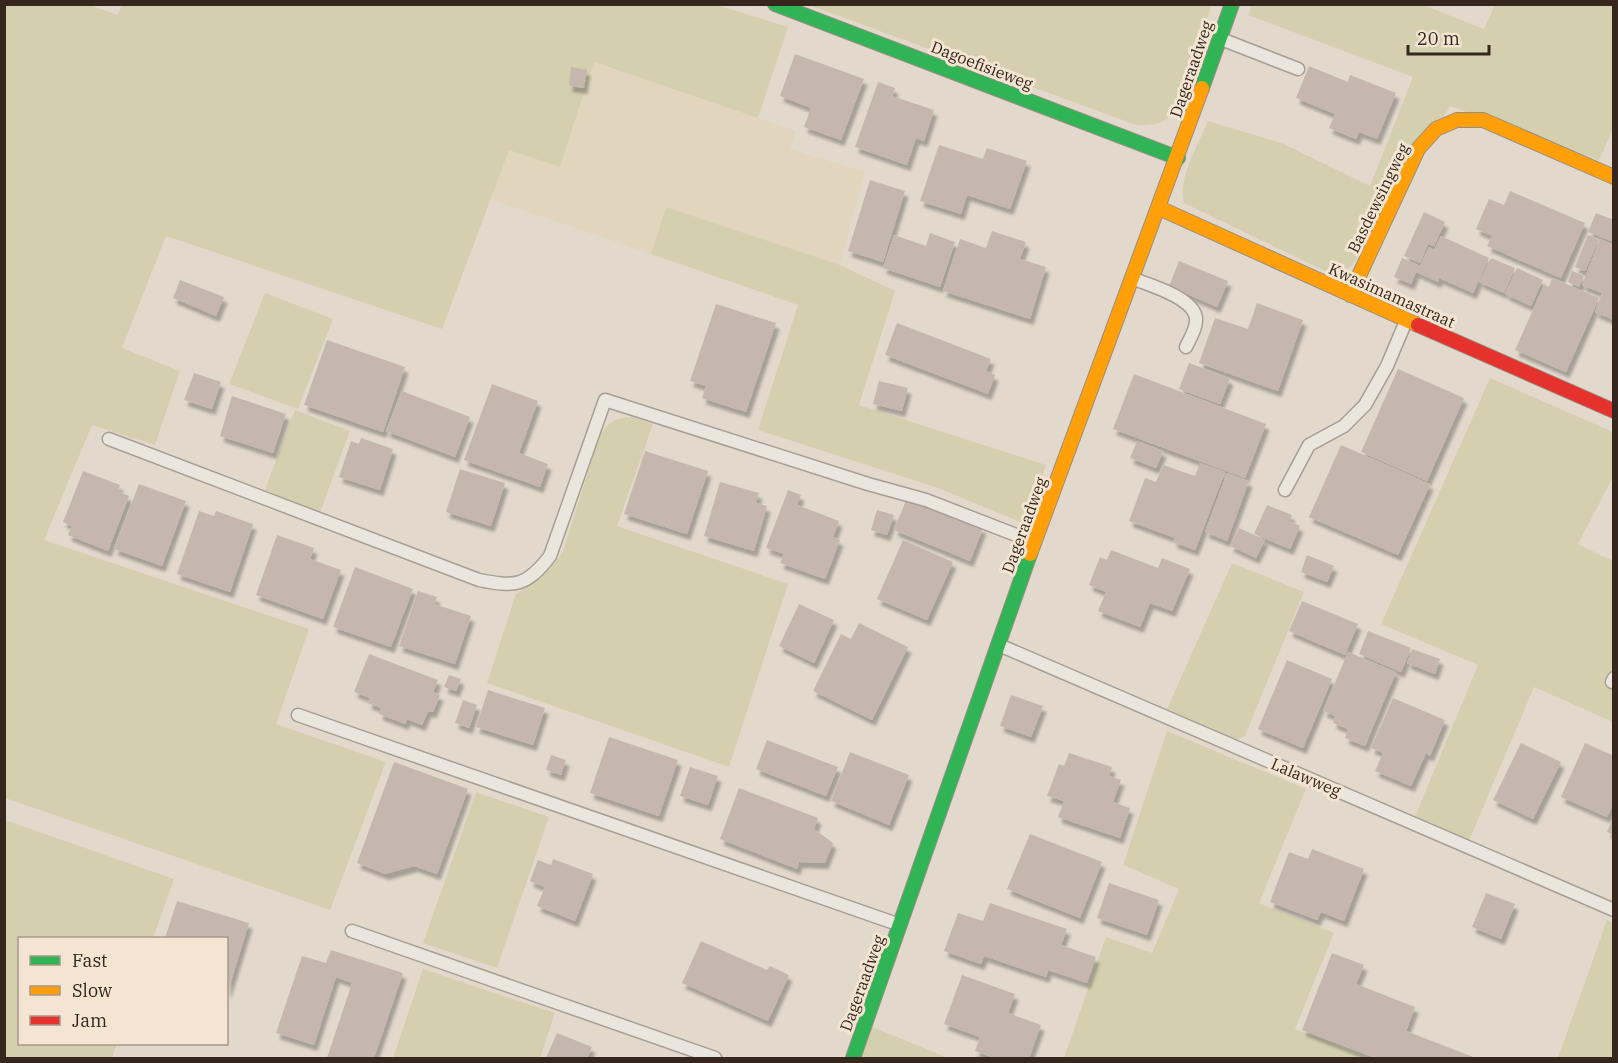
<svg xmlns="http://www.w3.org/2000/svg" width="1618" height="1063" viewBox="0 0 1618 1063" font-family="'IBM Plex Serif',serif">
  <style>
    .farmland { fill: #e1d6bd }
    .green { fill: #d4d0af }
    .building { fill: #c5b7ad; filter: url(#shadow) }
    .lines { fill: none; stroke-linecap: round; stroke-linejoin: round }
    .lane-casing { stroke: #a79e95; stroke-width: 15 }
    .fast-casing { stroke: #978e84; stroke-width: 16 }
    .slow-casing { stroke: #978e84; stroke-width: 16 }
    .jam-casing { stroke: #978e84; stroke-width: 16 }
    .lane { stroke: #eae5dd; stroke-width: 12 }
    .fast { stroke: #30b455; stroke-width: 14 }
    .slow { stroke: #ff9f0a; stroke-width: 14 }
    .jam { stroke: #e5322d; stroke-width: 14 }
    .labels { text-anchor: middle; stroke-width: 6; stroke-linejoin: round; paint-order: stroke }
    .street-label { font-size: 16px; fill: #35261e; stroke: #f3e5d1 }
  </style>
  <defs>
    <filter id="shadow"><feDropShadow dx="3.5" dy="6" stdDeviation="1.5" flood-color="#0004"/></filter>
  </defs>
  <rect width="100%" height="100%" fill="#e2d9cc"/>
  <path class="farmland" d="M594,62L796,131L790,149L865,172L840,265L666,207L651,254L490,199L509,149L560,167Z"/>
  <path class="green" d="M122,4H714L788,27L758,118L594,62L560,167L509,150L442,329L166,236L122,348L180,371L155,445L92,425L44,540L309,629L276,724L386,762L330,910L5,798V5H89L118,15Z
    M809,5H1212L1171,116C1160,125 1150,126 1136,125Z
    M1252,5H1423L1484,29L1495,5H1613V129L1599,160L1450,106L1352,266L1342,273L1331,274L1184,203C1177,179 1199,144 1208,121L1284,144L1370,186L1413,77L1248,15Z
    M666,207L840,265L895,291L859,405L1046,465L1025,524L938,488L758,430L798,305L651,254Z
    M265,293L333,319L298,409L229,384Z
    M1490,378L1613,432V477L1578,544L1613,561V722L1534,687L1468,843L1414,819L1478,665L1381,624Z
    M295,410L350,431L320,512L265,490Z
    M631,417L653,424L617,526L788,584L729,767L487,683L516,594L540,579L562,554L599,437C608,423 614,418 631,417Z
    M1232,563L1304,592L1245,736L1236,740L1167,709Z
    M1167,731L1306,789L1259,903L1334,933L1295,1029L1367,1058H1064L1106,937L1152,953L1179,889L1123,865Z
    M476,792L549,817L497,968L423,943Z
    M5,820L174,879L153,938H20V1044H117L112,1058H5Z
    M1607,920L1614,923L1613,1058H1558Z
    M423,969L555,1013L540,1058H393Z
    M870,1026L948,1058H859Z"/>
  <path class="building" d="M795,54L864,79L841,140L804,127L811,108L780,96Z
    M1309,66L1348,82L1350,75L1396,93L1377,139L1359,132L1356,139L1329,128L1335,114L1296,98Z
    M571,67L587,70L584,88L569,86Z
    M878,82L895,88L892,96L934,110L924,141L916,138L907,165L855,147Z
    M939,145L983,159L987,148L1027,161L1010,209L967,195L961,214L920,201Z
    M870,180L905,191L883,262L848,251Z
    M1510,191L1585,223L1561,278L1487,246L1492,236L1476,229L1489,199L1504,205Z
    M1424,212L1445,222L1434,246L1428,244L1420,263L1404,256Z
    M1596,213L1614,220V242L1588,232Z
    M992,231L1026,242L1020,259L1046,267L1030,319L943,291L960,239L986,248Z
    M930,233L955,242L940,287L883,268L894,235L926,246Z
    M1588,235L1599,239L1585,271L1575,267Z
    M1441,236L1489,258L1473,293L1439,278L1438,282L1416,272L1411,284L1394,277L1402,258L1420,266L1429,247L1434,250Z
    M1600,239L1614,245V320L1595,312L1602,293L1582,285Z
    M1491,258L1515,268L1504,293L1479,282Z
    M1179,261L1228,281L1217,307L1169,286Z
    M1517,268L1543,280L1531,306L1505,294Z
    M1572,271L1584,276L1579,287L1568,282Z
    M1552,278L1599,298L1566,372L1515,350L1544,285L1549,287Z
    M180,280L224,297L216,316L173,298Z
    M1257,303L1303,320L1278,391L1199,363L1215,318L1248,329Z
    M716,304L776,323L746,412L702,398L706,386L690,381Z
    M897,323L991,359L986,371L995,375L988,394L885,355Z
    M327,340L405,367L383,432L304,405Z
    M1189,363L1230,379L1220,404L1179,389Z
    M1398,369L1464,398L1427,481L1361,452Z
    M194,373L221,382L212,409L184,400Z
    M1134,374L1266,424L1245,478L1113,429Z
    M879,381L908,388L902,411L873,404Z
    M492,384L538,401L519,453L548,464L540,487L464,460Z
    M402,391L470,417L455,457L386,431Z
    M232,396L286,414L273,453L220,436Z
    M361,438L393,449L380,490L339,477L351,441L359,444Z
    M1137,441L1163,451L1156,468L1130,458Z
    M1341,445L1430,484L1398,555L1309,517Z
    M645,451L708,471L687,534L624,514Z
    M1200,463L1225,472L1195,550L1173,542L1175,538L1129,521L1145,478L1156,482L1163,465L1195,476Z
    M460,469L505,483L491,526L446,512Z
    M83,471L120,485L118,491L129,496L108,551L68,535L72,526L63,522Z
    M1227,473L1249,481L1227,541L1205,532Z
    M720,482L759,493L756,503L767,506L754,551L704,536Z
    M139,484L186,501L162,566L114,549Z
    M788,490L801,495L797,505L839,521L833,537L840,540L825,579L780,563L784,554L766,548Z
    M907,498L983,528L970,561L894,530Z
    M1267,505L1292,515L1289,521L1300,526L1290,549L1254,534Z
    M877,510L894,515L887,535L871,530Z
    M199,511L214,516L216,511L253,524L230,592L177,574Z
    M1239,528L1265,540L1256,558L1230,546Z
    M277,535L314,548L310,559L341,570L323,619L256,595Z
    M903,540L953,562L927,620L877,599Z
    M1111,550L1158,568L1162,558L1190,569L1172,611L1150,603L1140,627L1098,611L1106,592L1089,585L1100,557L1107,560Z
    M1307,555L1334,566L1327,582L1301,572Z
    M355,567L413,589L391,647L333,627Z
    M418,591L437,597L434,604L471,616L455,664L399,646Z
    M1302,601L1358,624L1345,655L1289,631Z
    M799,604L834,620L814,663L779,646Z
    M859,623L908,647L872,720L813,691L841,634L851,639Z
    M1368,631L1411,648L1401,672L1359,654Z
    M1412,649L1440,659L1435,674L1407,663Z
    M1348,652L1396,672L1365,746L1345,738L1348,729L1333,723L1335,716L1323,711Z
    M369,654L438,680L433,692L440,695L433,712L428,711L422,725L407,719L405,724L379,714L381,708L368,703L370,698L354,692Z
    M1287,660L1332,679L1303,748L1258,729Z
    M449,675L461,679L456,691L444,687Z
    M488,690L545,708L533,745L476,727Z
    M1011,695L1043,706L1031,737L1000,726Z
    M1393,698L1445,720L1430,756L1426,753L1411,786L1375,771L1383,753L1371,748Z
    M463,700L477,705L469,728L455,723Z
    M609,737L678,760L659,816L590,793Z
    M767,740L838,767L826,796L756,769Z
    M1521,743L1561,762L1533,819L1493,800Z
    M1585,743L1614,756V803L1607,817L1561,797Z
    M850,752L909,775L889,825L831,801Z
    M1069,753L1112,767L1109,776L1121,780L1113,802L1130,808L1120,838L1058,817L1064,801L1047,796L1059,764L1064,766Z
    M551,755L566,760L561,775L546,770Z
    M394,762L468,789L437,874L414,866L385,874L357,863Z
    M690,767L718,776L708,805L680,796Z
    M739,788L818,818L814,829L833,843L825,863L799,862L797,869L720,839Z
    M1613,818H1614V835L1607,832Z
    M1030,834L1102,862L1080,918L1007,889Z
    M1312,849L1364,869L1344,921L1321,912L1317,920L1270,902L1289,852L1308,859Z
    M553,859L593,874L575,921L537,906L545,887L530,881L538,860L551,865Z
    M1109,883L1159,900L1147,935L1097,918Z
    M1486,893L1515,904L1501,939L1472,927Z
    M177,901L249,923L227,994L226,938H165Z
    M990,903L1067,929L1061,945L1096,957L1087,983L1048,970L1046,977L984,956L981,964L944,951L958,913L983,921Z
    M701,941L767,970L770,966L789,975L768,1021L682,983Z
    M331,950L403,973L374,1058H327L352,983L336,977L314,1045L276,1033L302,956L326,963Z
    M1332,953L1364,965L1356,984L1415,1007L1406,1031L1476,1058H1375L1302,1030Z
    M962,975L1015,994L1008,1013L1041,1025L1029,1058H994L975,1051L980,1037L944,1024Z
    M557,1033L592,1047L587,1058H546Z"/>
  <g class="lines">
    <defs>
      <path id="lane" d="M1221,39L1298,69
        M1134,279C1150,285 1198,299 1196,321C1196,330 1189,340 1186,347
        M109,439L479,580C515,587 526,587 550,556L605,400L868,484L926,500L1034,542
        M1285,490L1309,445L1344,426L1365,405L1387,366L1406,321
        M999,645L1614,910
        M1612,682L1614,678
        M298,715L900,925
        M352,931L715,1058"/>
      <path id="fast" d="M775,4L1178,158
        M1202,88L1232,4
        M853,1058L1030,554"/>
      <path id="slow" d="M1159,208L1418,325
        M1350,295L1418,149L1436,129L1457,120H1483L1614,177
        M1030,554L1202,88"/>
      <path id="jam" d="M1418,325L1614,411"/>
    </defs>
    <use href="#lane" class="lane-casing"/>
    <use href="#fast" class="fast-casing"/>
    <use href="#slow" class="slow-casing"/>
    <use href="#jam" class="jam-casing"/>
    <use href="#lane" class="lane"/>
    <use href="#fast" class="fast"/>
    <use href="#slow" class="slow"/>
    <use href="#jam" class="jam"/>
  </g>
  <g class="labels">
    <g class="street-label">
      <text transform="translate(982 65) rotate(21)" y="6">Dagoefisieweg</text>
      <text transform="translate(1191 69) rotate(-71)" y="6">Dageraadweg</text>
      <text transform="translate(1378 198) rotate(-64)" y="6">Basdewsingweg</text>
      <text transform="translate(1392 295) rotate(24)" y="6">Kwasimamastraat</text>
      <text transform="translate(1024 525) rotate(-70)" y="6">Dageraadweg</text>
      <text transform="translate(1306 777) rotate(23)" y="6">Lalawweg</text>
      <text transform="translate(862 983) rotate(-70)" y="6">Dageraadweg</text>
    </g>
  </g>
  <rect width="1618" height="1063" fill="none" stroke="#35261e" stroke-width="12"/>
  <rect x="18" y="937" width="210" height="108" fill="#f3e5d1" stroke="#a79989" stroke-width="1.5"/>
  <rect x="30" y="956" width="30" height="9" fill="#30b455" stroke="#a79989" stroke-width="1.5"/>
  <text x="72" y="967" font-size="18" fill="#35261e">Fast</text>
  <rect x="30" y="986" width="30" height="9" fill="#ff9f0a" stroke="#a79989" stroke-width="1.5"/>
  <text x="72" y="997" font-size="18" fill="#35261e">Slow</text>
  <rect x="30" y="1016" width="30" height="9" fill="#e5322d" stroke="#a79989" stroke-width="1.5"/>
  <text x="72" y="1027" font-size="18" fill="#35261e">Jam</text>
  <path d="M1408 45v9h81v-9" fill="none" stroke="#35261e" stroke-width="3"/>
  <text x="1417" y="45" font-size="18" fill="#35261e" stroke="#f3e5d1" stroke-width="4.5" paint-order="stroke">20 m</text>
</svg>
